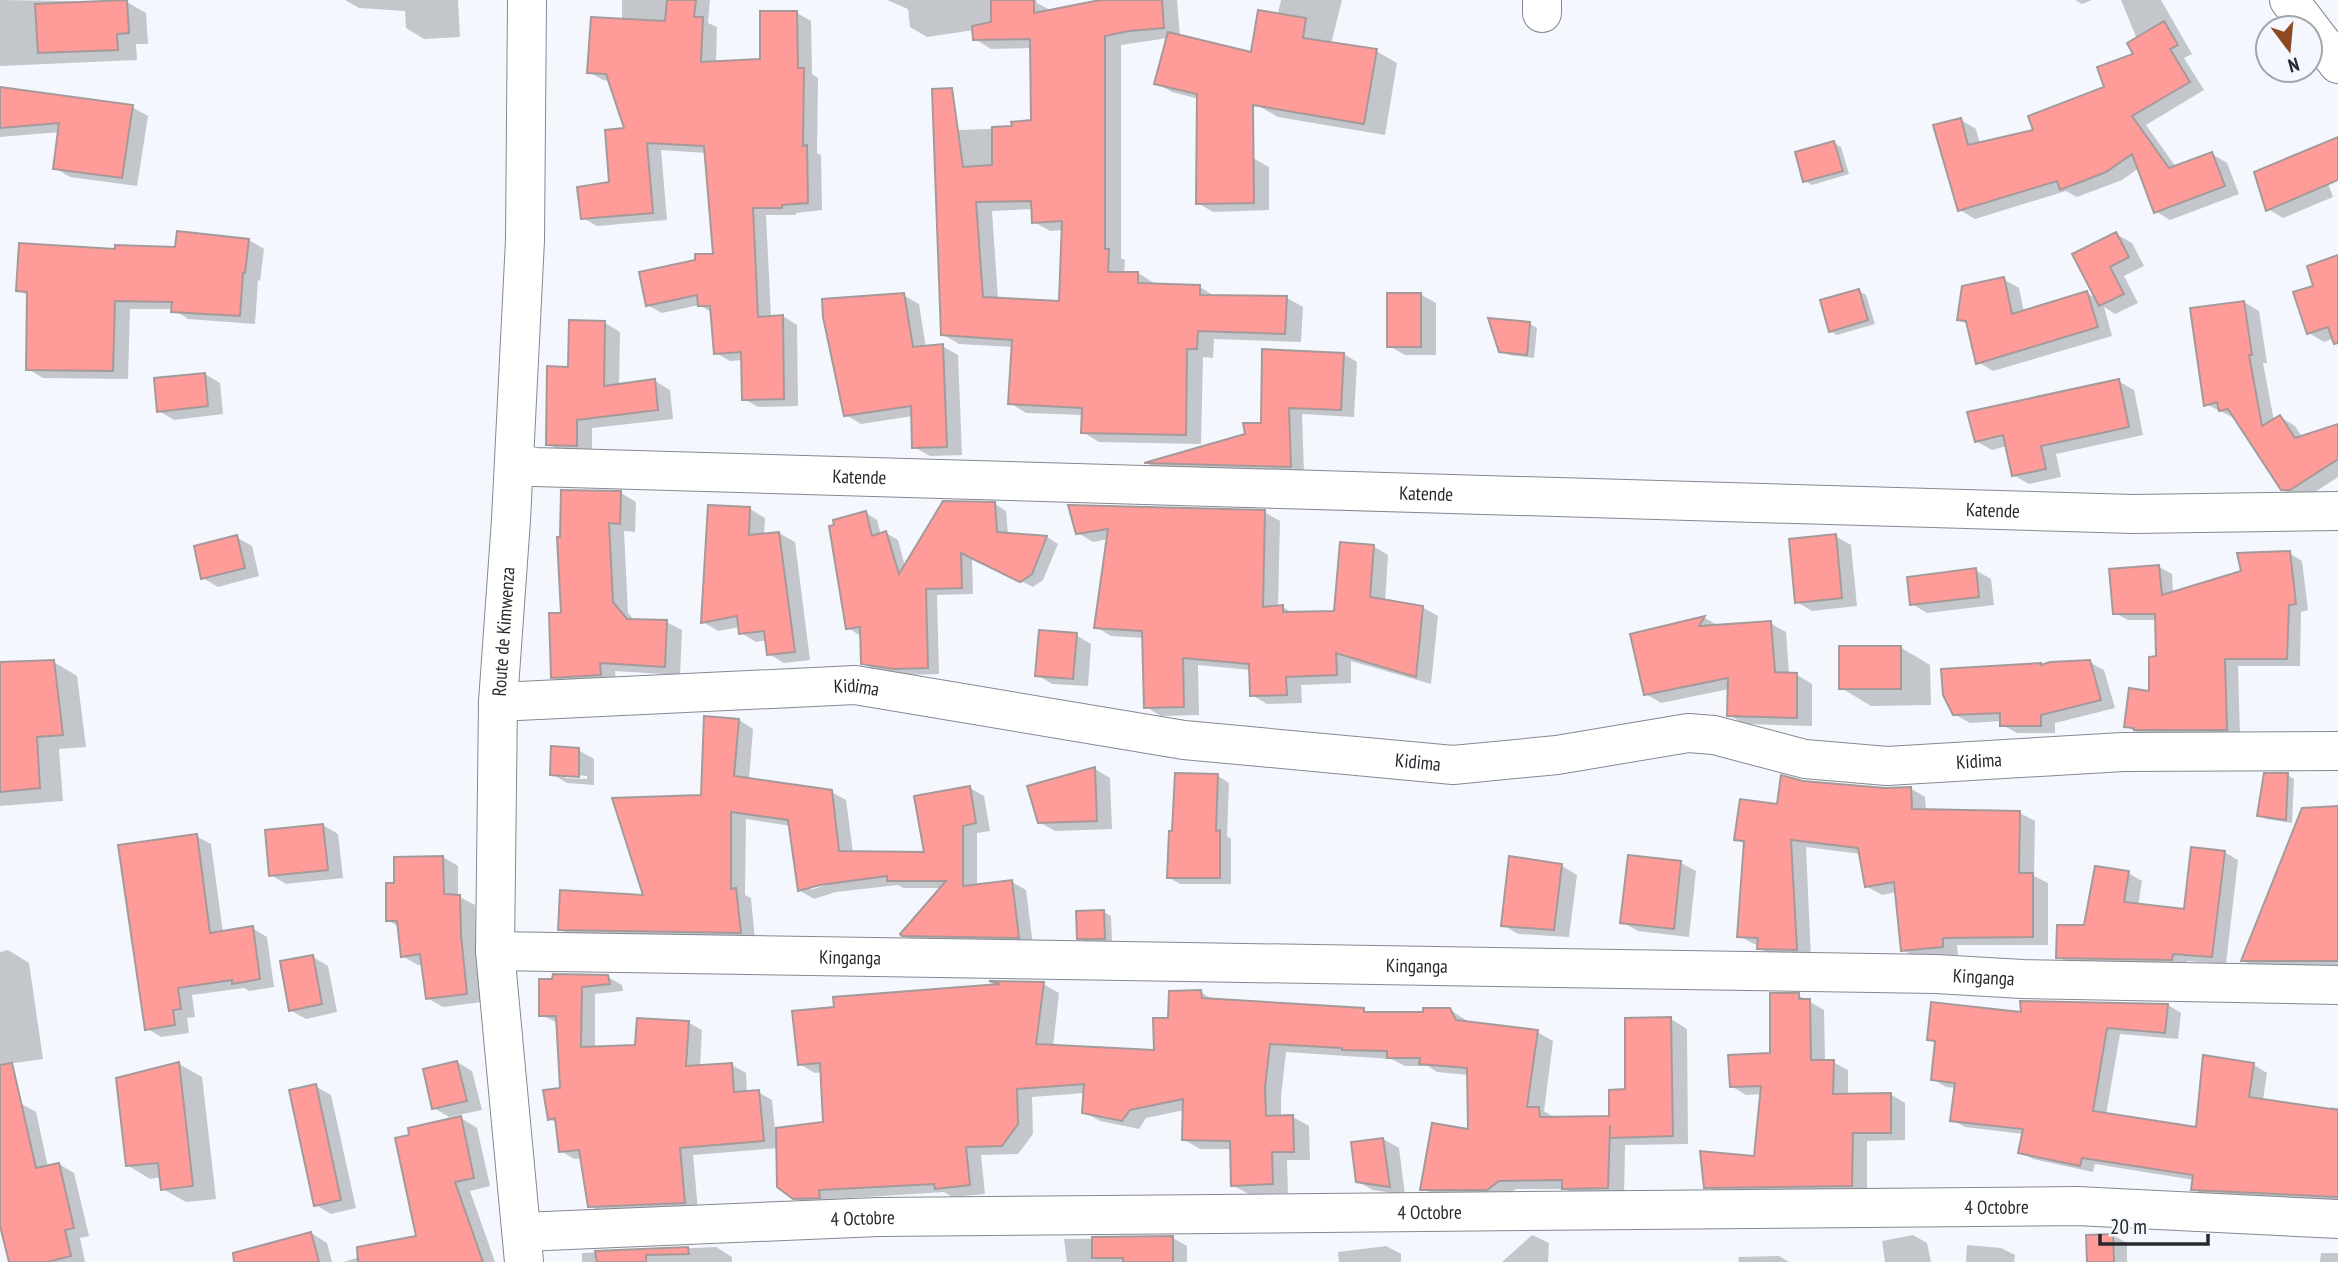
<svg xmlns="http://www.w3.org/2000/svg" width="2338" height="1262" viewBox="0 0 2338 1262" font-family="'PT Sans Narrow',sans-serif">
  <style>
    .shadow { fill: #0003; fill-rule: evenodd }
    .building { fill: #ff9b99; stroke: #a79999; stroke-width: 2; fill-rule: evenodd }
    .lines { fill: none; stroke-linecap: round; stroke-linejoin: round }
    .minor-casing { stroke: #838992; stroke-width: 40 }
    .minor { stroke: #fff; stroke-width: 38 }
    .labels { text-anchor: middle; stroke-width: 6; stroke-linejoin: round; paint-order: stroke }
    .street-label { font-size: 19px; fill: #26292d; stroke: #f4f8fe }
  </style>
  <rect width="100%" height="100%" fill="#f4f8fe"/>
  <path class="shadow" d="M0,0L127,2L146,13L148,44H136L137,60L0,66Z
    M345,0H458L460,37L424,39L406,28L405,11L359,8Z
    M622,0H710L708,23L717,27L716,63L762,61L797,13L811,21L812,74L818,78L817,153L821,155L822,210L796,213V215H766L771,317L783,316L797,325L798,406L758,407L744,399L743,360L730,361L716,353L713,313L699,305L662,313L647,305L715,255L706,153L661,150L667,220L597,226L583,218L611,184L626,130L610,81L603,80L589,72L622,20Z
    M887,0H1036L1037,3L1050,10L1108,0H1177L1180,36L1253,158L1269,167V210L1213,212L1198,203L1199,99L1172,92L1156,83L1168,38L1121,45V258L1125,260L1124,274L1138,273L1154,283V285L1200,287L1216,297L1287,298L1303,307L1301,342L1214,339L1213,358L1203,357L1201,444L1099,442L1083,432L1084,415L1026,413L1010,403L1013,347L959,344L942,334L935,131L1013,128L1033,122L1032,48L991,49L975,39L974,30L927,37L910,27L908,9ZM1033,209L1034,222L1050,231L1063,230L1060,303L998,299L992,211Z
    M1281,0H1342L1331,44L1376,51L1397,63L1385,135L1278,117L1257,105Z
    M2075,0H2092L2082,4Z
    M2121,0H2161L2192,54L2184,58L2204,90L2146,125L2176,167L2212,154L2227,163L2239,194L2170,220L2155,211L2139,168L2122,180L2077,197L2066,191L1975,219L1960,210L1961,120L1976,129L1980,144L2035,131L2106,88L2136,55L2137,39Z
    M0,89L132,107L148,116L137,186L70,177L55,168L60,132L0,137Z
    M1834,143L1841,147L1849,174L1812,185L1805,181Z
    M2320,162L2333,197L2283,218L2268,209Z
    M2116,234L2132,243L2144,266L2124,276L2138,303L2115,314L2104,307L2112,336L1993,371L1978,362L1969,325L1959,319L2003,279L2019,288L2024,312L2087,293L2097,299Z
    M249,240L264,249L260,281L258,280L255,324L188,319L173,309H130L128,379L43,378L28,369L29,296L18,290L117,250L177,249Z
    M2338,257V337L2324,342L2309,333L2316,287Z
    M1859,291L1866,295L1875,324L1837,335L1830,331Z
    M1420,294L1436,303V355H1405L1389,346Z
    M903,295L919,304L926,348L942,346L958,355L962,455L930,456L914,447L913,416L861,424L846,415Z
    M2244,302L2259,311L2267,363H2263L2274,421L2280,417L2295,426L2302,437L2338,426V477L2306,498H2298L2282,489L2236,419L2206,404Z
    M605,323L620,332L619,386L655,381L670,390L673,419L592,428V454L563,453L548,444L569,368Z
    M1530,324L1537,328L1534,358L1509,355L1501,351Z
    M1344,354L1357,362L1354,417L1302,414L1304,474L1159,470L1149,464L1246,436Z
    M205,374L220,383L223,414L174,420L159,411Z
    M2118,381L2134,390L2143,435L2056,454L2061,477L2029,484L2013,475L2007,446L1992,450L1976,441Z
    M621,493L636,502L635,532L624,531L628,613L635,621L666,622L682,630L680,675L615,671L616,683L568,685L553,677L562,615Z
    M995,504L1006,511L1008,534L1047,537L1058,544L1043,580L1033,587L972,557L973,594L937,595L939,674L906,675L874,670L863,663L862,634L859,635L848,628L866,513L877,520L881,535L886,533L898,540L905,566Z
    M1070,506L1264,512L1280,521L1278,607H1283L1294,614L1335,613L1373,546L1388,555L1385,602L1422,607L1438,616L1431,684L1351,661V683L1301,685L1302,703L1267,704L1252,695L1251,670L1198,665L1199,715L1161,716L1146,707L1144,638L1111,636L1096,627L1108,539L1093,542L1078,533Z
    M750,509L765,518L764,535L779,533L795,542L810,660L784,663L769,654L767,640L756,642L741,633L740,627L718,631L703,622Z
    M1835,536L1851,545L1857,606L1812,611L1797,602Z
    M236,537L252,546L259,576L218,587L203,578Z
    M2289,553L2302,561L2308,610L2301,612L2300,666H2238L2240,736L2139,734L2126,726L2151,693L2158,658L2156,620H2128L2115,613L2159,567L2172,574L2173,594L2244,572Z
    M1975,570L1991,579L1994,605L1927,613L1912,604Z
    M1705,618L1719,626L1770,623L1786,632L1789,674L1797,675L1812,684V726L1744,724L1729,715V689L1661,703L1646,694L1632,635Z
    M1076,635L1091,644L1088,686L1052,684L1037,675Z
    M1900,647L1930,665L1931,705L1871,706L1841,688Z
    M54,662L77,676L86,747L59,749L63,801L0,806V664Z
    M2089,662L2104,670L2115,708L2055,723V733H2017L2002,725V721L1970,723L1954,714L2043,666Z
    M739,720L753,729L749,780L831,792L846,800L853,853H926L970,788L984,796L990,831L977,833V886L1012,882L1026,890L1033,945L918,943L903,935L942,888H903L898,885L836,892L814,899L799,890L791,826L746,819L745,895L751,898L755,941L574,938L559,929L646,897L703,797ZM828,881L829,884L810,890V886Z
    M578,750L594,759V785L567,783L552,774ZM565,774L587,776V779L565,778Z
    M1095,769L1110,778L1112,829L1055,831L1039,822Z
    M2287,775L2294,779L2292,823L2266,819L2259,815Z
    M1218,776L1229,783L1227,836L1231,839V884H1180L1168,877Z
    M1803,783L1885,790L1910,788L1925,797L1926,811L2020,813L2035,821L2034,876L2048,883V945H1957L1958,955L1918,959L1903,950L1897,892L1882,895L1866,886L1861,854L1806,847L1811,957H1774L1759,948V945L1754,944L1739,936L1745,844L1736,839L1779,806Z
    M2338,808V967H2255L2244,961Z
    M323,825L338,834L343,878L286,884L271,875Z
    M196,836L211,844L223,933L252,928L267,937L274,987L249,991L244,988L192,995L195,1017L187,1018L189,1033L161,1037L146,1028Z
    M2224,852L2238,860L2226,964L2187,961L2186,967L2072,965L2058,957L2085,927L2128,873L2142,881L2138,906L2185,911Z
    M443,857L458,866V896L475,905L476,945L482,1002L443,1007L427,998L423,964L418,965L402,956L399,927L388,920L396,885Z
    M1630,857L1681,863L1696,871L1689,937L1638,931L1622,922Z
    M1511,858L1562,866L1577,875L1569,937L1518,934L1503,925Z
    M1104,912L1111,916L1112,942H1086L1078,938Z
    M8,950L29,963L43,1059L0,1065V952Z
    M313,957L328,966L337,1012L306,1019L290,1010Z
    M608,977L622,985L623,991L595,994V1048L637,1047L689,1023L702,1030L700,1067L732,1065L746,1073L747,1093L758,1092L772,1100L775,1130L824,1123L822,1072L815,1073L799,1064L1000,985L996,983L1043,984L1059,993L1053,1047L1155,1052L1170,1020L1200,992L1216,1001L1363,1010L1369,1014H1425L1450,1010L1466,1020L1468,1023L1537,1032L1553,1041L1544,1111L1555,1118H1611L1671,1019L1687,1029L1688,1144L1625,1145L1624,1197H1580L1565,1189H1516L1504,1198H1440L1424,1189L1470,1131L1469,1075L1437,1072L1428,1066H1405L1391,1059L1286,1052L1281,1097V1117H1293L1309,1126L1310,1160H1287L1288,1193L1249,1194L1232,1185V1149H1200L1183,1139L1184,1110L1146,1118L1139,1129L1100,1121L1084,1112L1085,1093L1032,1097L1033,1134L1018,1154L981,1155L985,1194L952,1197L944,1192L835,1199L836,1206L810,1207L794,1197L778,1148L693,1155L698,1210L604,1214L590,1206L583,1158L574,1159L561,1151L557,1123L549,1119L562,1089L558,1023L541,1015L540,980Z
    M1798,995L1824,1010L1825,1062H1833L1848,1070V1095L1890,1094L1905,1103V1140L1867,1141V1194L1721,1195L1706,1186L1756,1158L1762,1094L1746,1095L1731,1086L1772,1055Z
    M2168,1005L2181,1013L2178,1039L2120,1034L2106,1115L2197,1129L2254,1065L2267,1073L2263,1100L2331,1111V1107L2338,1108V1203L2206,1196L2193,1189L2194,1180L2095,1164L2093,1172L2033,1159L2019,1152L2023,1134L1965,1127L1952,1120L1956,1088L1946,1087L1933,1079L1936,1044L1929,1039L2023,1014Z
    M457,1062L472,1071L482,1110L449,1117L434,1108Z
    M179,1064L202,1077L216,1199L186,1202L163,1189L162,1177L150,1179L127,1165Z
    M315,1086L331,1095L356,1208L331,1214L316,1205Z
    M20,1103L36,1112L48,1167L59,1164L74,1173L89,1236L80,1238L85,1262H10L0,1218V1108Z
    M461,1118L477,1128L490,1186L470,1191L495,1262H343L405,1244L418,1238Z
    M1383,1139L1399,1148L1405,1195L1373,1190L1357,1181Z
    M311,1233L327,1243L332,1262H256Z
    M1532,1235L1549,1243L1548,1262H1502Z
    M1913,1235L1927,1243L1931,1262H1885L1882,1241Z
    M2113,1235L2127,1243V1262H2089Z
    M1173,1238L1187,1246V1262H1067L1064,1239Z
    M1967,1245L2001,1248L2015,1255L2014,1262H1966Z
    M1386,1246L1401,1254V1262H1339L1338,1252Z
    M716,1247L732,1257V1262H582V1253Z
    M2321,1253H2338V1262H2320Z
    M1779,1256L1789,1262H1739L1738,1257Z"/>
  <path class="building" d="M127,0L129,33L117,34L118,50L38,53L35,4Z
    M667,0H696L694,17H703L701,62L760,59V11H797L798,68H804L803,146L807,145L808,203L782,205V208H753L758,317L783,315L784,399L742,400L741,352L714,354L710,306H698L697,295L646,306L639,272L695,260V254H713L704,146L647,143L653,213L581,219L577,187L609,182L605,130L624,128L606,74L587,73L591,17L665,21Z
    M991,0H1034V13L1100,0H1162L1164,28L1129,31L1105,36V249H1109L1108,272H1138V283L1200,285V295L1287,296L1285,334L1198,331L1197,349H1187L1186,435L1081,433L1082,408L1008,404L1012,340L941,335L932,89L952,88L963,167L992,165V127L1012,126L1011,122L1031,120L1030,39L973,40L972,26L991,22ZM1031,201L1032,223L1062,221L1059,301L983,297L976,202Z
    M1258,10L1306,18L1303,38L1377,49L1364,124L1253,105L1254,203L1196,204L1197,94L1154,84L1168,32L1251,52Z
    M2164,21L2178,45L2170,49L2190,82L2132,116L2169,168L2212,152L2225,186L2154,213L2132,154L2106,172L2060,190L2057,181L1958,211L1933,125L1961,118L1968,145L2033,130L2028,116L2104,87L2097,67L2133,54L2127,43Z
    M0,87L133,105L122,178L53,169L59,123L0,128Z
    M2338,137V180L2266,211L2254,172Z
    M1834,141L1843,171L1803,182L1795,152Z
    M177,231L249,239L245,273H243L240,316L171,312L172,302L115,301L113,371L26,370L27,292L16,291L19,243L115,249V245L175,247Z
    M2116,232L2129,257L2110,267L2124,294L2099,306L2072,254Z
    M2338,255V343L2334,344L2328,327L2307,334L2293,292L2313,286L2307,266Z
    M2004,277L2012,314L2087,291L2098,327L1976,364L1966,321L1957,320L1962,286Z
    M1859,289L1868,320L1829,332L1820,300Z
    M904,293L913,347L943,344L947,447L912,448L911,406L844,416L823,317L822,299Z
    M1387,293H1421V347H1387Z
    M2244,301L2252,355H2249L2262,426L2280,415L2295,438L2338,424V459L2290,490H2281L2228,409L2219,411L2217,402L2204,406L2190,308Z
    M1488,318L1530,322L1527,355L1499,352Z
    M569,320L605,321L604,386L655,379L658,410L577,420V446L546,445L547,366L568,367Z
    M1262,349L1344,353L1341,410L1289,408L1291,467L1144,463L1245,434L1243,423H1261Z
    M205,373L208,406L157,412L154,378Z
    M2119,379L2129,427L2041,446L2046,469L2012,476L2003,435L1975,442L1967,412Z
    M561,490L621,491L620,524L609,523L613,602L627,619L667,620L665,667L600,663L601,675L551,678L549,613H561L557,537H560Z
    M943,501L995,502L997,532L1047,536L1032,574L1020,582L961,553L962,588L926,589L928,668L893,669L861,664L860,627L846,629L829,526L834,525L833,520L866,511L872,536L886,531L899,574Z
    M708,505L750,507L749,535L779,532L795,652L767,655L764,631L739,634L737,616L701,623Z
    M1068,505L1265,510L1263,607L1283,605V612L1334,611L1340,542L1374,545L1370,597L1423,606L1416,677L1336,653L1337,675L1286,677L1287,695L1250,696L1249,664L1183,658L1184,707L1144,708L1142,631L1094,628L1108,529L1076,534Z
    M1836,534L1842,598L1795,603L1789,539Z
    M237,535L245,568L201,579L194,546Z
    M2290,551L2296,604L2289,605L2287,659H2225L2227,730H2134V728L2124,727L2129,688L2149,691V657L2156,656L2155,614H2113L2109,569L2159,565L2162,595L2241,571L2237,553Z
    M1976,568L1979,597L1910,605L1907,577Z
    M1705,616L1699,626L1771,621L1775,672L1797,673V718L1727,716L1728,678L1644,695L1630,634Z
    M1039,630L1077,633L1073,679L1035,676Z
    M1839,646H1901V689H1839Z
    M54,660L63,735L37,737L40,788L0,792V662Z
    M2090,660L2101,700L2041,715V726H2000V713L1953,715L1943,695L1941,669L2041,663V665L2050,662Z
    M704,716L739,719L734,776L832,790L839,851L924,852L914,796L970,786L976,823L963,826V886L1012,880L1019,938L902,936L900,934L946,881H887V876L820,885L798,891L788,820L731,812V889L736,888L741,933L558,930L560,890L643,895L612,798L701,795Z
    M551,746L579,748V777L550,775Z
    M1095,767L1097,821L1038,823L1027,786Z
    M1175,773L1218,774L1216,831L1220,830V878H1167L1169,831H1172Z
    M2264,773H2288L2286,820L2257,816Z
    M1781,775L1803,781L1885,788L1911,787L1912,809L2020,811L2019,873H2033V937L1943,938V947L1901,951L1894,882L1865,887L1858,848L1791,840L1797,950L1757,949L1758,938L1737,937L1744,841L1734,840L1740,799L1777,804Z
    M2338,806V961H2241L2302,808Z
    M323,824L328,870L269,876L265,830Z
    M197,834L210,933L253,926L260,979L232,984V980L178,988L181,1009L173,1010L175,1025L145,1030L118,845Z
    M2191,847L2225,851L2212,957L2173,954L2172,960L2056,958L2057,925H2084L2095,866L2129,871L2124,902L2184,909Z
    M1628,855L1681,861L1674,929L1620,923Z
    M443,856L444,894L460,895L461,935L467,994L426,999L420,954L401,957L397,921H386V883H394V857Z
    M1509,856L1562,864L1554,930L1501,926Z
    M1104,910L1105,939H1077L1076,911Z
    M313,955L322,1004L289,1011L280,961Z
    M553,974L608,975L610,984L582,987L581,1047L635,1045L637,1018L689,1021L686,1066L732,1063L734,1092L759,1090L764,1141L680,1148L685,1203L588,1207L579,1150L559,1152L555,1118L548,1120L543,1090L560,1088L556,1016H539V979H552Z
    M989,981L1044,982L1036,1044L1154,1050L1153,1018H1168L1169,991L1201,990L1202,998L1364,1008V1012H1423V1008H1450L1456,1020L1538,1030L1527,1107H1539L1540,1117L1609,1116V1090L1625,1089V1018L1671,1017L1673,1136L1610,1138V1125L1608,1188L1562,1189V1180L1499,1181L1487,1190H1420L1432,1123L1468,1129L1467,1068L1419,1064L1420,1058H1387V1051L1342,1050V1048L1270,1044L1265,1087L1266,1116L1293,1115L1294,1152H1272L1273,1184L1231,1186L1230,1141L1182,1140L1183,1099L1130,1110L1122,1121L1082,1113L1084,1084L1017,1089L1018,1124L1002,1146L966,1147L970,1185L935,1189L934,1184L819,1190L820,1198L793,1199L777,1187L776,1128L823,1122L820,1063L798,1065L792,1011L834,1007L833,997L1000,984Z
    M1770,993H1799V999H1810L1811,1060H1834L1833,1094L1891,1093V1133H1853L1852,1186L1704,1188L1700,1151L1754,1156L1761,1086L1730,1087L1728,1055L1770,1053Z
    M2020,1001L2168,1004L2165,1033L2107,1028L2093,1111L2196,1127L2203,1055L2254,1063L2249,1097L2338,1110V1197L2191,1190L2193,1175L2082,1158L2080,1166L2018,1153L2023,1129L1950,1121L1955,1083L1931,1080L1935,1041L1927,1040L1931,1002L2021,1012Z
    M457,1061L467,1101L432,1109L423,1069Z
    M179,1062L193,1186L161,1190L158,1163L126,1166L116,1078Z
    M12,1063L36,1168L59,1163L74,1228L65,1230L71,1256L47,1262H9L0,1226V1065Z
    M316,1084L341,1200L314,1206L289,1090Z
    M461,1116L474,1178L455,1182L483,1262H358L357,1247L416,1236L395,1138L409,1135L408,1128Z
    M1383,1138L1390,1187L1356,1182L1351,1142Z
    M311,1232L319,1262H234L233,1253Z
    M2113,1234L2114,1262H2087L2086,1235Z
    M1173,1236V1262H1123V1258H1092V1237Z
    M688,1247L689,1254L646,1255V1262H597L595,1251Z"/>
  <g class="lines">
    <defs>
      <g id="minor">
        <path d="M1542,0V13"/>
        <path d="M2289,0L2338,64"/>
        <path id="s1" d="M515,463L535,467L2133,514L2338,511"/>
        <path id="s2" d="M498,702L855,685L1184,740L1453,765L1557,755L1688,733L1714,735L1805,759L1887,766L2123,752L2338,751"/>
        <path id="s3" d="M495,951C975,960 1456,965 1936,974L2022,979L2338,985"/>
        <path id="s4" d="M522,1232L878,1217L2077,1206L2338,1219"/>
        <path id="s5" d="M524,1262L495,951L498,702L511,520L525,240L527,0"/>
      </g>
    </defs>
    <use href="#minor" class="minor-casing"/>
    <use href="#minor" class="minor"/>
  </g>
  <g class="labels">
    <g class="street-label">
      <text dy="7" stroke="none"><textPath href="#s1" startOffset="345">Katende</textPath></text>
      <text dy="7" stroke="none"><textPath href="#s1" startOffset="912">Katende</textPath></text>
      <text dy="7" stroke="none"><textPath href="#s1" startOffset="1479">Katende</textPath></text>
      <text dy="7" stroke="none"><textPath href="#s5" startOffset="632">Route de Kimwenza</textPath></text>
      <text dy="7" stroke="none"><textPath href="#s2" startOffset="359">Kidima</textPath></text>
      <text dy="7" stroke="none"><textPath href="#s2" startOffset="1493">Kidima</textPath></text>
      <text dy="7" stroke="none"><textPath href="#s2" startOffset="926">Kidima</textPath></text>
      <text dy="7" stroke="none"><textPath href="#s3" startOffset="355">Kinganga</textPath></text>
      <text dy="7" stroke="none"><textPath href="#s3" startOffset="922">Kinganga</textPath></text>
      <text dy="7" stroke="none"><textPath href="#s3" startOffset="1489">Kinganga</textPath></text>
      <text dy="7" stroke="none"><textPath href="#s4" startOffset="1475">4 Octobre</textPath></text>
      <text dy="7" stroke="none"><textPath href="#s4" startOffset="908">4 Octobre</textPath></text>
      <text dy="7" stroke="none"><textPath href="#s4" startOffset="341">4 Octobre</textPath></text>
    </g>
  </g>
  <g transform="translate(2289 49) rotate(164)"><circle r="33" fill="#f4f8fe" stroke="#a2a5aa" stroke-width="2"/>
  <path d="M0-5L12 26L0 18L-12 26Z" fill="#8e4822"/>
  <text y="-10" font-size="19" font-weight="bold" text-anchor="middle" fill="#26292d">N</text>
  </g>
  <path d="M2100 1234v10h108v-10" fill="none" stroke="#26292d" stroke-width="3.5"/>
  <text x="2110" y="1234" font-size="21" fill="#26292d" stroke="#f4f8fe" stroke-width="5" paint-order="stroke">20 m</text>
</svg>
